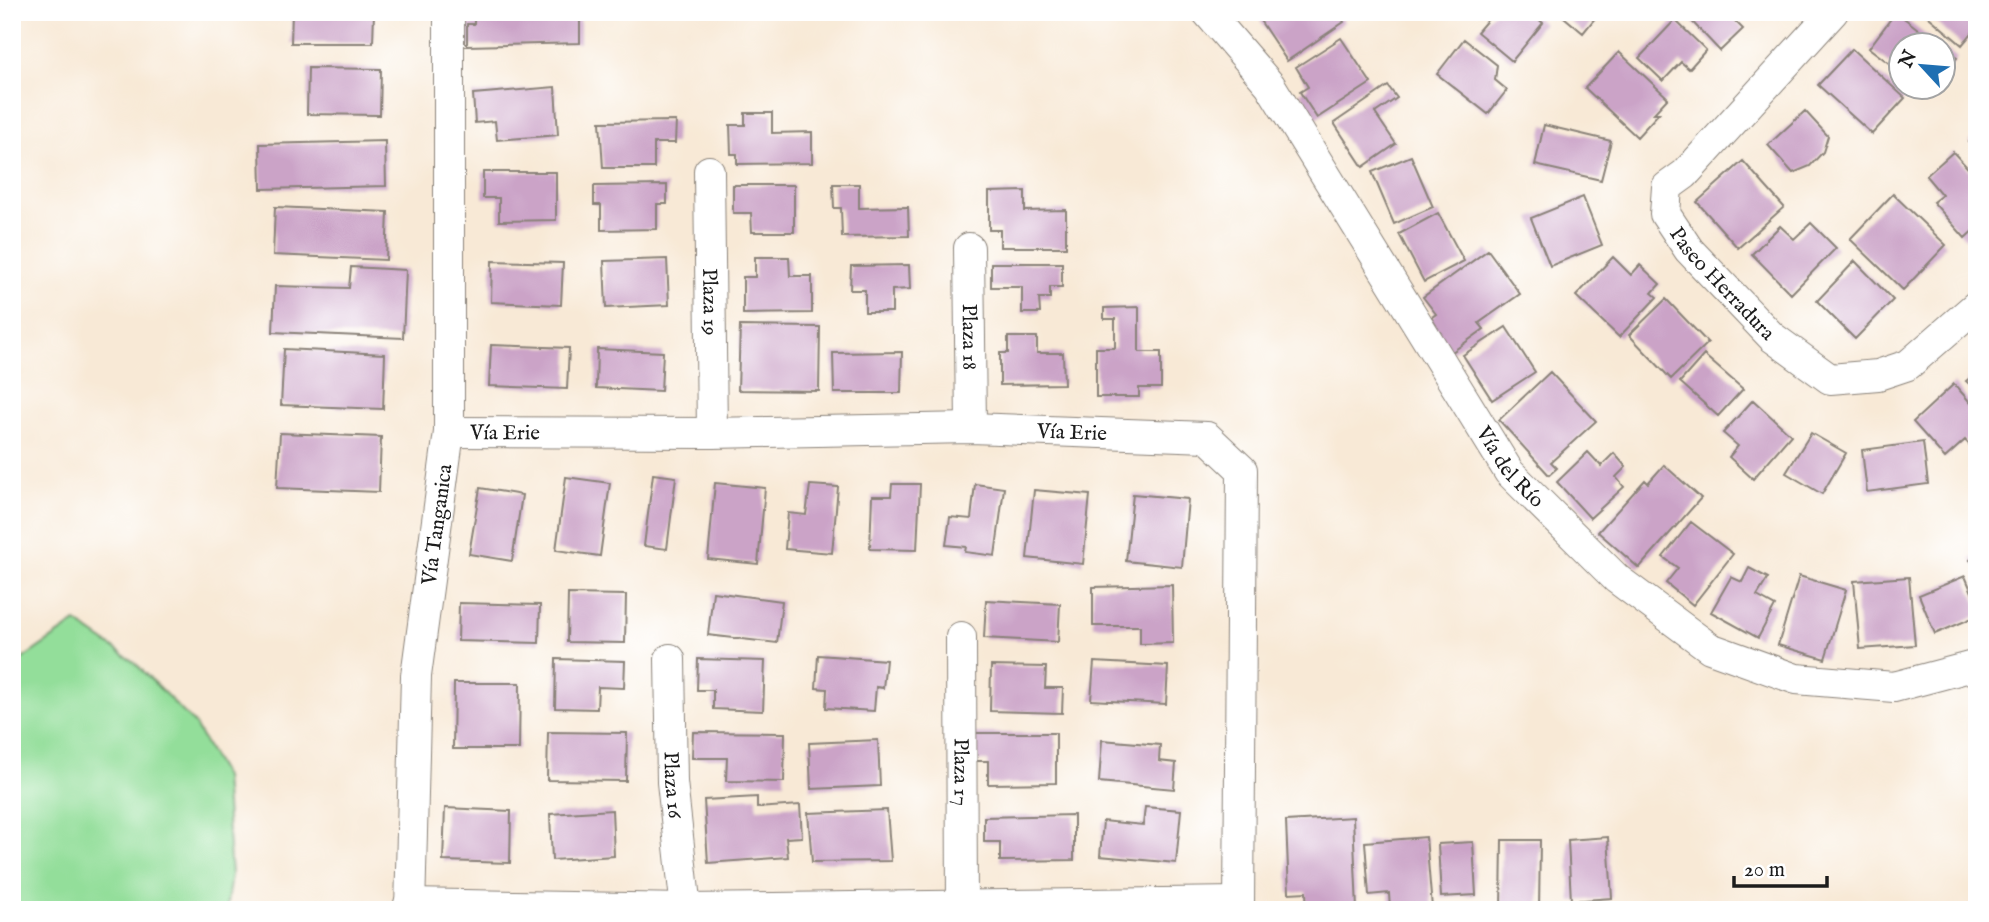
<svg xmlns="http://www.w3.org/2000/svg" width="1989" height="922" viewBox="0 0 1989 922" font-family="'IM FELL English',serif">
  <style>
    .pitch { fill: #93de9a; stroke: #587d5b; stroke-width: 2 }
    .building { fill: #cba3c7 }
    .lines { fill: none; stroke-linecap: round; stroke-linejoin: round }
    .minor-casing { stroke: #8a8279; stroke-width: 32 }
    .minor { stroke: #fff; stroke-width: 30 }
    .labels { text-anchor: middle; stroke-width: 5; stroke-linejoin: round; paint-order: stroke }
    .street-label { font-size: 21px; fill: #1c1c1c; stroke: #fff }
  </style>
  <rect width="100%" height="100%" fill="#fff"/>
  <filter id="ink" filterUnits="userSpaceOnUse"><feTurbulence type="fractalNoise" baseFrequency=".0143" numOctaves="2"/><feDisplacementMap in="SourceGraphic" scale="14" xChannelSelector="R" yChannelSelector="G"/><feConvolveMatrix kernelMatrix="1 2 1 2 8 2 1 2 1" color-interpolation-filters="sRGB"/></filter>
  <filter id="wash" filterUnits="userSpaceOnUse"><feTurbulence type="fractalNoise" baseFrequency=".00686" numOctaves="4" result="noise"/><feDisplacementMap in="SourceGraphic" scale="28" xChannelSelector="R" yChannelSelector="G"/><feGaussianBlur stdDeviation="1.57" result="paint"/><feColorMatrix in="noise" values="0 0 0 0 0 0 0 0 0 0 0 0 0 0 0 0 0 1.4 0 .05"/><feComposite in="paint" operator="in"/></filter>
  <g filter="url(#wash)">
    <rect width="100%" height="100%" fill="#f8e9d6"/>
    <path class="pitch" d="M76,622L134,662L194,723L224,777L231,875L226,910H12V666Z"/>
    <g id="blocks">
      <path class="building" d="M292,12H374L373,43H291Z
        M474,12H580V43L467,46V24H474Z
        M1269,12H1338L1344,22L1287,61L1259,19Z
        M1494,12H1530L1543,23L1512,61L1477,32Z
        M1558,12H1600L1583,33Z
        M1683,12H1734L1730,16L1743,29L1720,51Z
        M1896,12L1940,46H1902V73L1869,48Z
        M1923,12H1977V27L1962,45Z
        M1675,20L1706,50L1689,69L1681,62L1663,81L1639,58Z
        M1341,38L1371,83L1317,118L1300,92L1308,87L1296,67Z
        M1464,39L1497,65L1495,80L1507,90L1488,114L1437,74Z
        M1944,48L1957,58L1944,75Z
        M1852,49L1905,98L1872,134L1818,85Z
        M1619,52L1668,98L1654,113H1659L1637,137L1585,88Z
        M308,68L381,69L380,115L307,114Z
        M1388,86L1397,98L1375,113L1396,144L1363,167L1334,123Z
        M555,87L558,135L497,140L495,121L475,123L473,94Z
        M1805,111L1828,136L1823,152L1810,166L1793,173L1768,145Z
        M745,113H772V133L812,132V163L737,164V154H731L730,125H745Z
        M676,121L675,143H654V168H603L600,122Z
        M1544,125L1611,141L1601,180L1535,165Z
        M1977,135V151L1969,142Z
        M385,141L386,186L261,189L260,144Z
        M1953,152L1977,178V227L1965,238L1933,202L1942,195L1926,176Z
        M1411,156L1433,207L1394,224L1372,172Z
        M1743,161L1784,207L1738,248L1697,202Z
        M483,172H556V220L499,221V198H483Z
        M833,184H859V208L908,207L909,236L842,237L841,208H834Z
        M667,185V204H657V229L601,230V205H594V186Z
        M733,185H794V232H752L751,213H733Z
        M1025,191V211L1066,210V247H1000V230H989V192Z
        M1893,194L1946,245L1903,290L1850,239Z
        M1583,197L1602,245L1550,266L1531,218Z
        M275,207L388,212L386,260L273,255Z
        M1438,213L1464,261L1424,282L1399,234Z
        M1811,223L1836,248L1791,294L1752,254L1780,226L1794,239Z
        M1488,250L1520,294L1479,323L1484,329L1452,352L1428,320L1436,314L1423,297Z
        M755,257H789L790,276H812V313L743,314V277H755Z
        M1613,257L1631,275L1640,265L1660,284L1652,293L1657,297L1619,337L1576,296Z
        M667,259L669,305L606,308L604,261Z
        M492,261L563,263L561,305L491,302Z
        M1855,261L1893,300L1855,339L1817,301Z
        M991,263H1062V287H1050V298H1039L1040,313H1022V287H991Z
        M909,265L910,289L892,290V312H865V290H850L851,266Z
        M351,267L406,270L403,338L273,332L275,286L349,288Z
        M1666,299L1708,343L1671,379L1629,335Z
        M1139,307V352H1161V388H1139V397H1096V348H1115V319H1104V308Z
        M740,326L820,327L819,391L738,390Z
        M1506,327L1535,372L1492,400L1463,355Z
        M1008,337H1037V353H1063L1064,384L1000,385V353H1008Z
        M491,345L569,348L567,389L489,386Z
        M284,349L385,354L383,409L281,405Z
        M597,349L663,352L661,391L596,388Z
        M902,352L901,393H834L833,353Z
        M1704,355L1743,389L1718,416L1680,382Z
        M1550,372L1596,421L1551,462L1557,468L1549,475L1499,420Z
        M1977,372V391L1966,381Z
        M1954,384L1977,410V450L1975,451L1965,440L1945,458L1913,422Z
        M1753,400L1791,435L1753,479L1729,457L1738,446L1723,433Z
        M280,433L381,437L379,492L277,488Z
        M1811,433L1846,453L1822,494L1786,473Z
        M1923,442L1928,484L1867,492L1862,450Z
        M1588,452L1601,466L1614,453L1626,467L1616,477L1624,487L1590,518L1557,482Z
        M1664,465L1701,498L1639,568L1598,532L1645,480L1648,483Z
        M653,474L676,477L667,549L644,546Z
        M566,477L610,483L600,556L556,550Z
        M715,483L765,488L758,564L708,559Z
        M892,484H920L917,550L870,549L872,496H891Z
        M975,484L1004,488L995,556L965,552L966,547L946,545L950,517L971,519Z
        M810,485L838,487L832,553L785,549L788,513L806,515Z
        M480,488L522,495L512,561L469,554Z
        M1034,490L1090,495L1083,564L1027,558Z
        M1133,494L1188,499L1182,567L1126,561Z
        M1691,522L1733,554L1693,605L1666,583L1678,568L1663,557Z
        M1977,553V567L1970,560Z
        M1749,568L1768,578L1757,596L1775,606L1758,638L1711,612L1731,577L1742,582Z
        M1799,576L1846,590L1825,659L1778,645Z
        M1965,576L1977,604V616L1935,634L1919,595Z
        M1909,577L1915,645L1860,649L1854,581Z
        M1172,585L1173,643L1140,644V626H1093V587Z
        M713,592L782,601L777,643L708,635Z
        M568,594L626,595L625,643L567,642Z
        M986,600L1060,604L1058,642L984,638Z
        M459,603L540,605L539,643L458,641Z
        M818,655L886,660L883,688L876,687L874,711L826,708L827,689L816,688Z
        M556,659L625,661L624,688L598,687L597,709L555,708Z
        M698,659L765,661L763,711L713,709V690H697Z
        M1094,662L1168,666L1166,704L1091,700Z
        M991,666L1046,667L1045,688H1063L1062,713L990,711Z
        M454,683H520L519,749H453Z
        M548,732L627,733L626,781L547,780Z
        M693,732L785,733L784,782L726,781L727,758H692Z
        M973,733H1056V783L988,784V761H973Z
        M878,740L880,786L811,789L809,743Z
        M1102,740L1160,745L1159,761L1176,763L1174,789L1099,782Z
        M757,797V808L800,805L802,837L786,838L788,857L708,863L704,800Z
        M1145,807L1181,810L1176,863L1100,856L1103,821L1143,825Z
        M445,808L511,811L510,863L443,861Z
        M612,810L614,856L552,860L550,814Z
        M887,810L891,861L812,862L808,813Z
        M1074,815V860L1000,861V842H984V817Z
        M1353,817L1357,910H1307L1306,892L1289,893L1286,821Z
        M1426,837L1432,908L1390,910L1389,893L1369,895L1365,842Z
        M1608,837L1612,898L1571,901L1568,840Z
        M1502,840H1540L1539,910H1501Z
        M1473,842L1476,895L1441,897L1438,844Z"/>
    </g>
  </g>
  <g filter="url(#ink)">
    <use href="#blocks" fill-opacity="0" stroke="#8a8279" stroke-width="2"/>
    <g class="lines">
      <defs>
        <g id="minor">
          <path id="s1" d="M1207,12L1270,85L1509,472L1617,579L1710,648L1796,679L1894,687L1977,665"/>
          <path id="s2" d="M1833,12L1685,174L1667,187L1665,214L1689,250L1772,337L1830,379L1878,375L1908,365L1977,305"/>
          <path id="s3" d="M709,171L712,433"/>
          <path id="s4" d="M969,248L971,428"/>
          <path id="s5" d="M449,432L712,433L971,428L1207,437L1242,470L1239,910"/>
          <path id="s6" d="M961,637L962,910"/>
          <path id="s7" d="M670,659L672,782L686,910"/>
          <path d="M409,904L686,909L1239,902"/>
          <path id="s8" d="M410,910L416,676L449,432V12"/>
        </g>
      </defs>
      <use href="#minor" class="minor-casing"/>
      <use href="#minor" class="minor"/>
    </g>
  </g>
  <g class="labels">
    <g class="street-label">
      <text dy="7" stroke="none"><textPath href="#s2" startOffset="359">Paseo Herradura</textPath></text>
      <text dy="7" stroke="none"><textPath href="#s3" startOffset="131">Plaza 19</textPath></text>
      <text dy="7" stroke="none"><textPath href="#s4" startOffset="89">Plaza 18</textPath></text>
      <text dy="7" stroke="none"><textPath href="#s5" startOffset="56">Vía Erie</textPath></text>
      <text dy="7" stroke="none"><textPath href="#s5" startOffset="623">Vía Erie</textPath></text>
      <text dy="7" stroke="none"><textPath href="#s1" startOffset="548">Vía del Río</textPath></text>
      <text dy="7" stroke="none"><textPath href="#s8" startOffset="387">Vía Tanganica</textPath></text>
      <text dy="7" stroke="none"><textPath href="#s6" startOffset="135">Plaza 17</textPath></text>
      <text dy="7" stroke="none"><textPath href="#s7" startOffset="126">Plaza 16</textPath></text>
    </g>
  </g>
  <rect width="1989" height="922" fill="none" stroke="#fff" stroke-width="42"/>
  <g transform="translate(1922 66) rotate(296)"><circle r="33" fill="#ffffff" stroke="#a4a4a4" stroke-width="2"/>
  <path d="M0-5L12 26L0 18L-12 26Z" fill="#1f6fb2"/>
  <text y="-10" font-size="19" font-weight="bold" text-anchor="middle" fill="#1c1c1c">N</text>
  </g>
  <path d="M1734 876v10h93v-10" fill="none" stroke="#1c1c1c" stroke-width="3.5"/>
  <text x="1744" y="876" font-size="21" fill="#1c1c1c" stroke="#ffffff" stroke-width="5" paint-order="stroke">20 m</text>
</svg>
